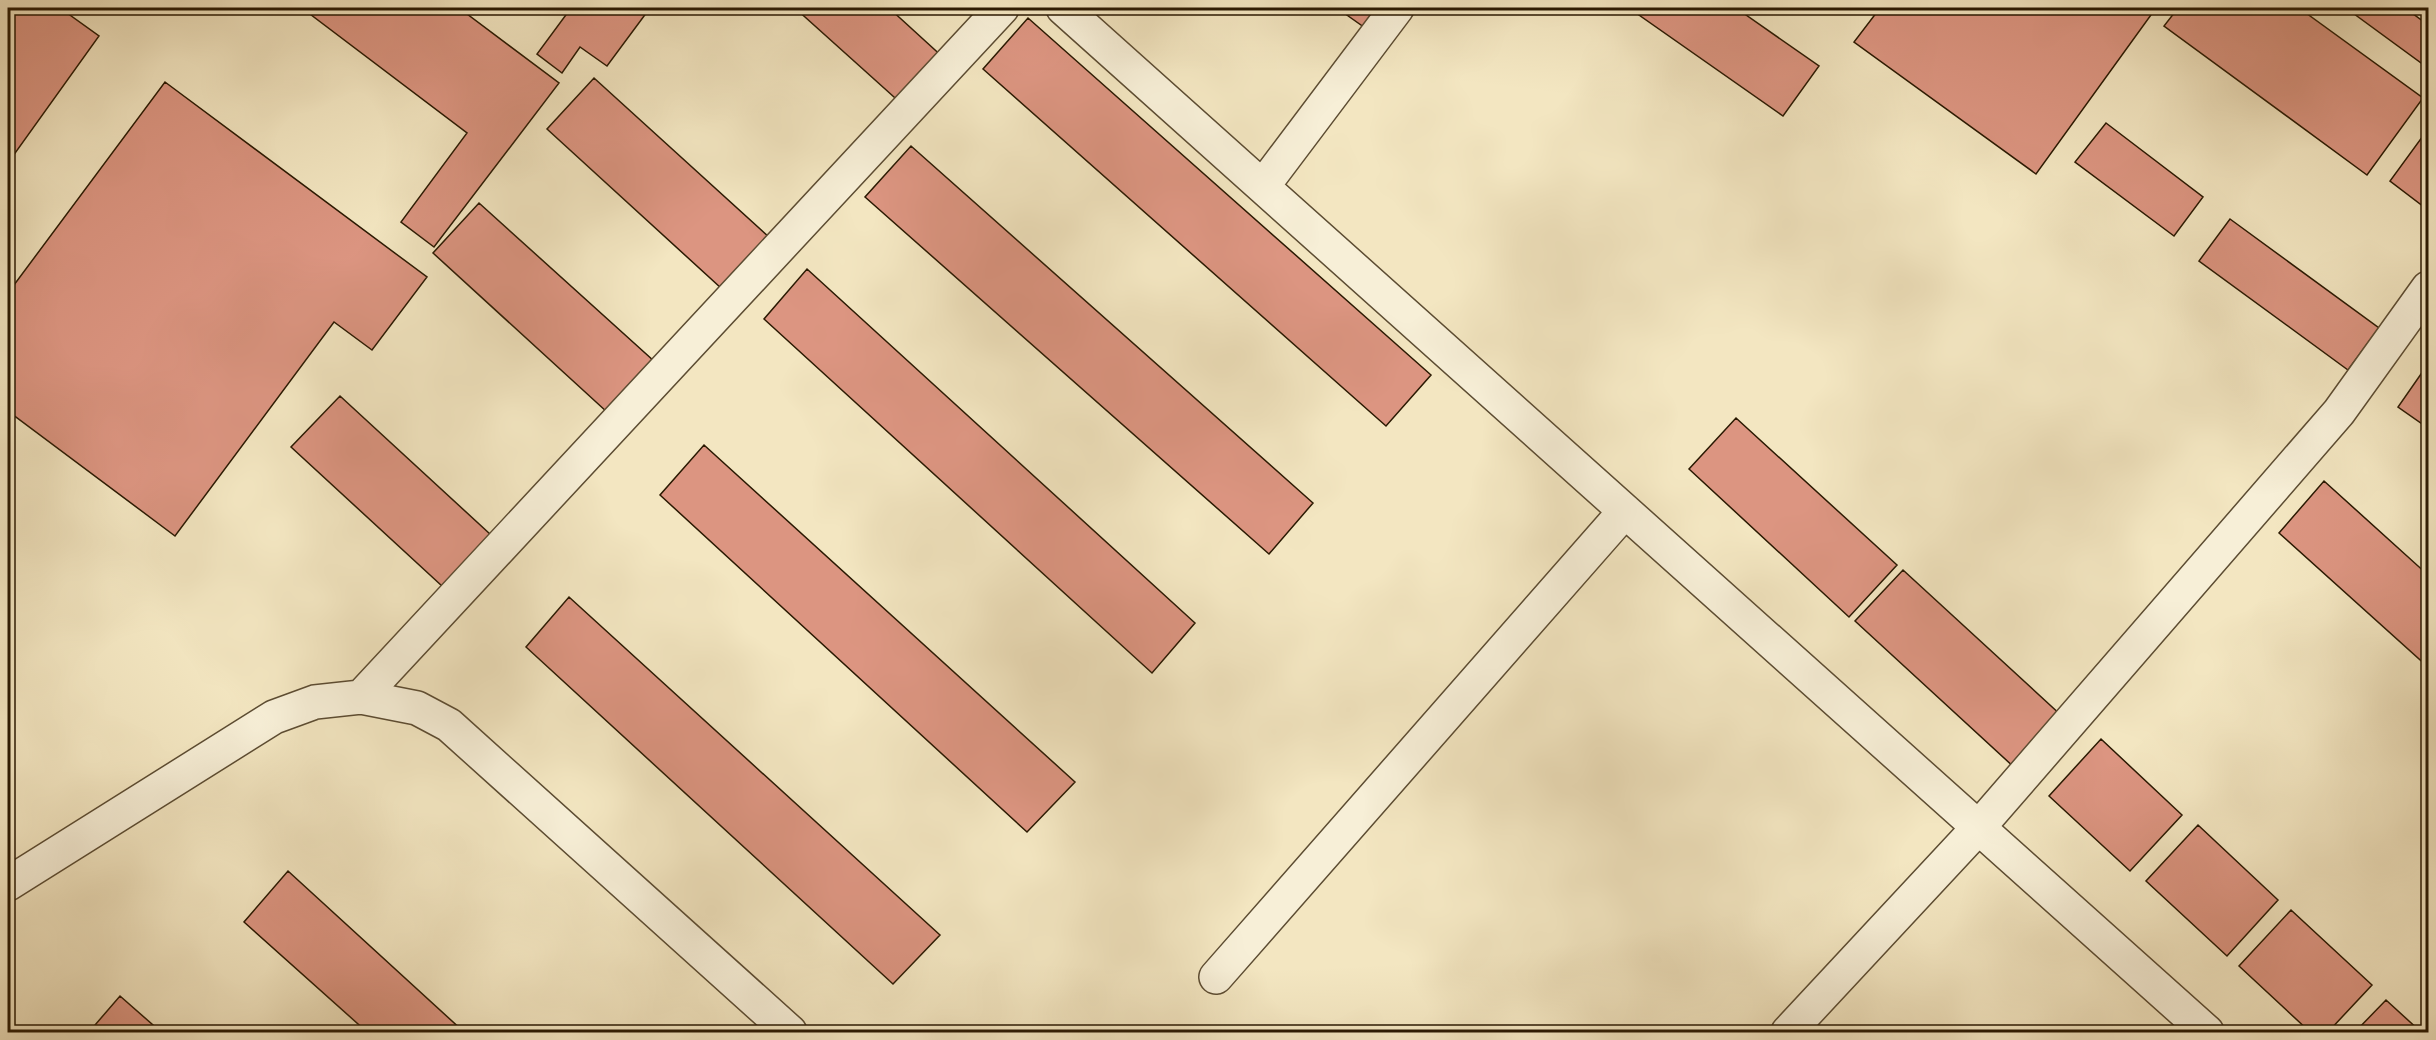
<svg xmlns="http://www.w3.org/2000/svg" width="2436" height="1040" viewBox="0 0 2436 1040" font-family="'EB Garamond',serif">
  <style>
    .building { fill: #dc9581; stroke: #2a1902; stroke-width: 1.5 }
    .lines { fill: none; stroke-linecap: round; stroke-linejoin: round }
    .street-casing { stroke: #5c4c32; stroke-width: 36 }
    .street { stroke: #f7efd7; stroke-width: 33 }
  </style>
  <rect width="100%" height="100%" fill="#f3e6c1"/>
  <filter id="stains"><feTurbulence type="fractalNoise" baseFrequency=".00333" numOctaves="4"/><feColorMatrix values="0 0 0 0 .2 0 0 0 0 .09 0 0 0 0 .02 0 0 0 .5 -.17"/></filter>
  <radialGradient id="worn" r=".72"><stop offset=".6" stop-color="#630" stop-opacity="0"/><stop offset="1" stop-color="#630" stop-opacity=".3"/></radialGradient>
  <path class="building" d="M8,8H60L99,36L8,163Z
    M302,8H459L559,83L434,247L401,222L467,133Z
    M571,8H650L607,66L580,47L562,73L537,54Z
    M795,8H889L946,60L904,106Z
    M1337,8H1409L1385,42Z
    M1629,8H1736L1819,66L1783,116Z
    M1880,8H2156L2036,174L1854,42Z
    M2178,8H2299L2423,98L2367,175L2164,26Z
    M2346,8H2405L2428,25V68Z
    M1028,18L1431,375L1386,426L983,69Z
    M594,78L780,247L733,299L547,129Z
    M165,82L427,277L372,350L334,322L175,536L8,411V293Z
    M2106,123L2203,197L2174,236L2075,162Z
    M2428,129V210L2390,181Z
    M911,146L1313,503L1269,554L865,197Z
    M479,203L665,371L619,423L433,253Z
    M2230,219L2379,328L2348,370L2199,261Z
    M807,269L1195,623L1152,673L764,319Z
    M2428,364V428L2398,407Z
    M340,396L503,546L455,598L291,447Z
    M1736,418L1897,565L1849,617L1689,469Z
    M704,445L1075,782L1027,832L660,495Z
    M2324,481L2428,575V667L2279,533Z
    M1903,570L2063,717L2016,769L1855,621Z
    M569,597L940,935L893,984L526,647Z
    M2101,739L2182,815L2130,871L2049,796Z
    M2198,825L2278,900L2227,956L2146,881Z
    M288,871L464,1032H367L244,922Z
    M2291,910L2372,985L2328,1032H2310L2239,966Z
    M120,996L161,1032H89Z
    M2386,1000L2421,1032H2355Z"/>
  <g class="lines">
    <defs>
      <path id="street" d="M1063,8L2207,1032
        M1263,186L1397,8
        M361,697L1002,8
        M8,884L274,717L315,702L361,697L417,708L449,725L790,1032
        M1216,977L1625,511
        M1788,1032L1978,828L2339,412L2428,288"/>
    </defs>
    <use href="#street" class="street-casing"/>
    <use href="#street" class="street"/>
  </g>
  <rect width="2436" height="1040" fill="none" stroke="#f3e6c1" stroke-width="30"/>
  <rect x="9" y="9" width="2418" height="1022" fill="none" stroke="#2a1902" stroke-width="3"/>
  <rect x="15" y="15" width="2406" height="1010" fill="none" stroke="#2a1902" stroke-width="1.5"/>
  <rect width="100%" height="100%" filter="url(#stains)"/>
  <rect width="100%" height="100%" fill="url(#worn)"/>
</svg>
